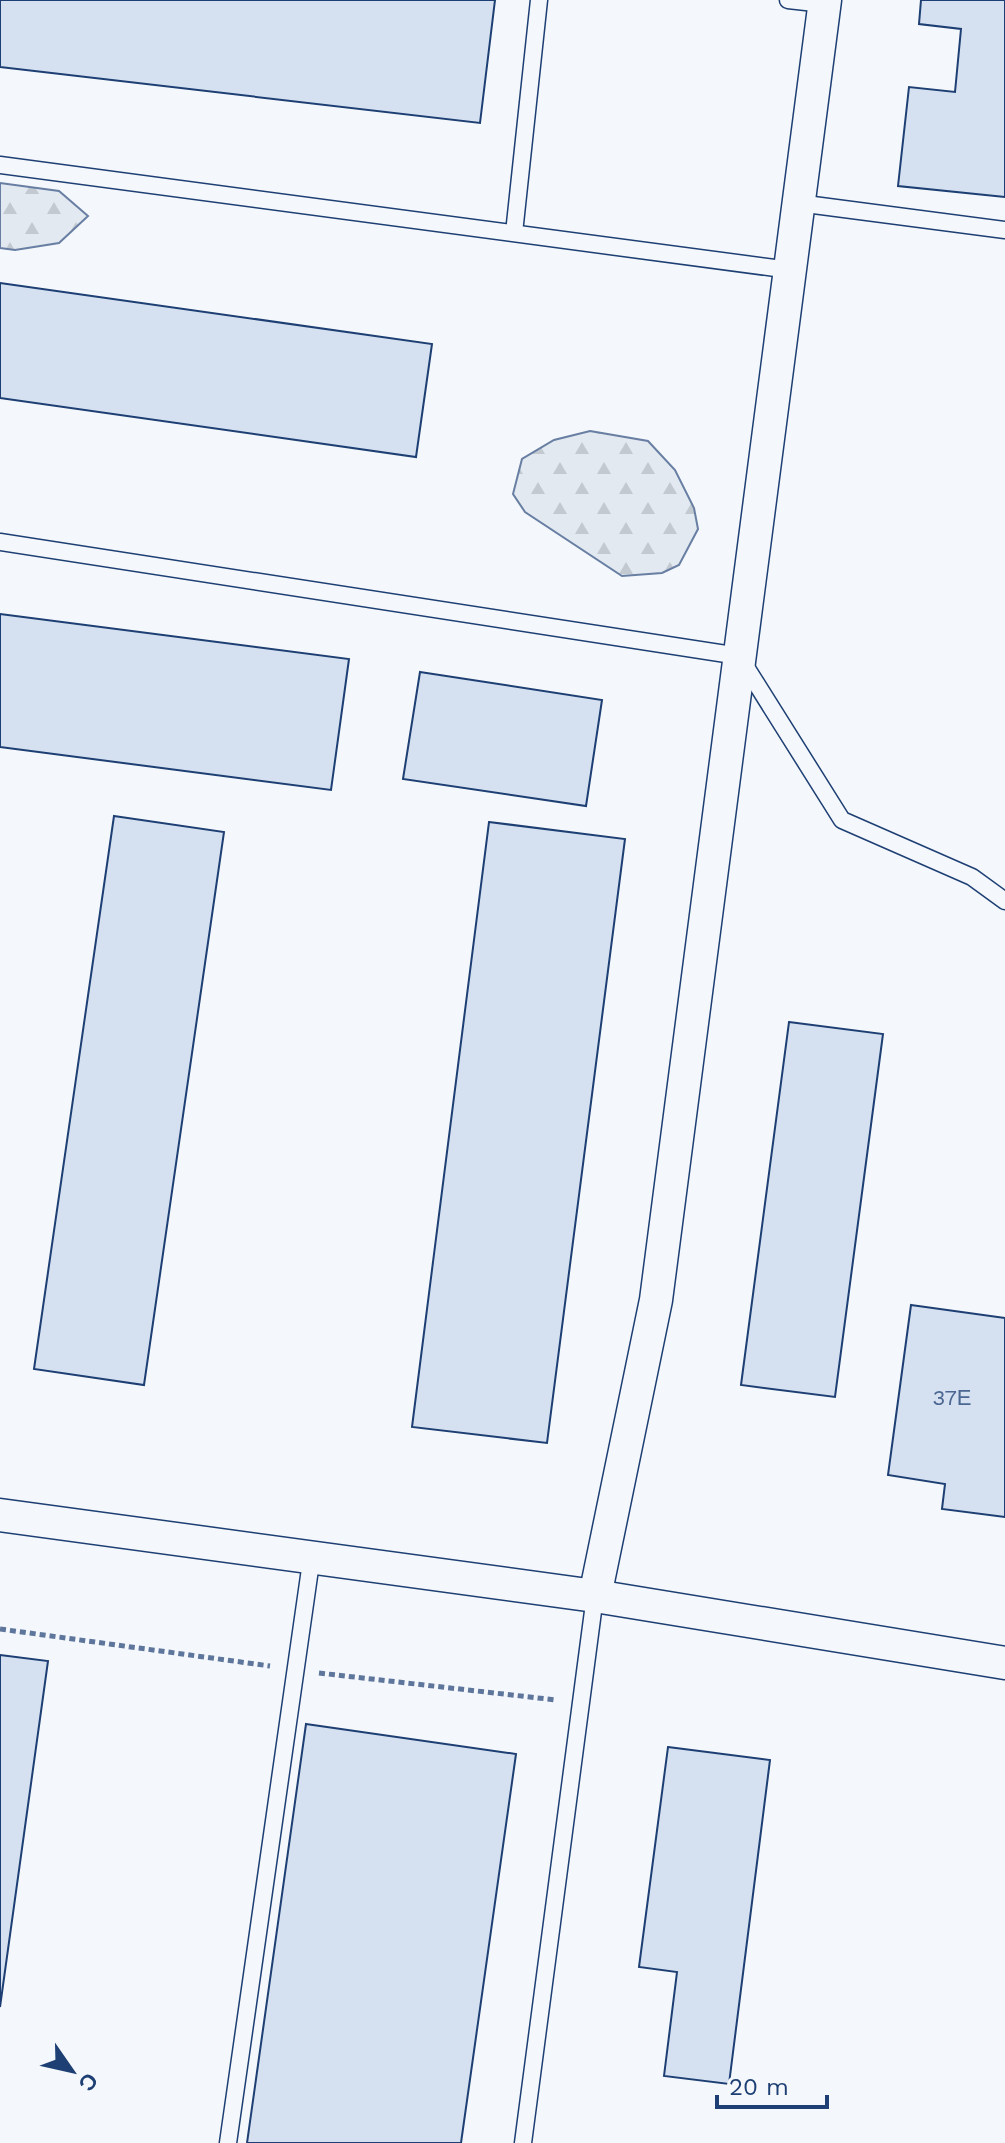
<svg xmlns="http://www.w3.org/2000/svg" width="1005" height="2143" viewBox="0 0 1005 2143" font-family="'Work Sans',sans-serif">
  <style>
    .forest { fill: url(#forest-firs); stroke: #687fa3; stroke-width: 2 }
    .building { fill: #d5e0f0; stroke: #1d3f73; stroke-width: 2 }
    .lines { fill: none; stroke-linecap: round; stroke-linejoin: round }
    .lane-casing { stroke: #1d3f73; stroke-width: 19 }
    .street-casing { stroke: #1d3f73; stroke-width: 35 }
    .path { stroke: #5e769c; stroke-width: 5; stroke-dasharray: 6 4; stroke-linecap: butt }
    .lane { stroke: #f4f7fb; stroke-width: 16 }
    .street { stroke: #f4f7fb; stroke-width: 32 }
    .labels { text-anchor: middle; stroke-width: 6; stroke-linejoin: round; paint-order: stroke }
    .number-label { font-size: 22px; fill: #4b6792 }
  </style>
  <defs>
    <pattern id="forest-firs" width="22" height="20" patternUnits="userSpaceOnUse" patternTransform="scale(2)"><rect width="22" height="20" fill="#e3e9f0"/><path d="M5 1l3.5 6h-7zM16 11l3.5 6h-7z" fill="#c2c9d1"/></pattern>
  </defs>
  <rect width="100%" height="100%" fill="#f4f7fb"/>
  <path class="forest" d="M0,183L59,191L88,216L59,243L15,250L0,248Z
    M590,431L648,441L675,470L694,508L698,529L679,565L662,573L622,576L525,512L513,494L522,459L554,440Z"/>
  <path class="building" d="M0,0H495L480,123L0,67Z
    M921,0H1005V197L898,186L909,87L955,92L961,29L919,24Z
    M0,283L432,344L416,457L0,398Z
    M0,614L349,659L331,790L0,747Z
    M420,672L602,700L586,806L403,779Z
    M114,816L224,832L144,1385L34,1369Z
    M489,822L625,839L547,1443L412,1427Z
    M789,1022L883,1034L835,1397L741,1385Z
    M911,1305L1005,1318V1517L942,1509L945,1484L888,1475Z
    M0,1655L48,1661L0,2007Z
    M306,1724L516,1754L461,2143H247Z
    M668,1747L770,1760L729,2084L664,2076L677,1972L639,1967Z"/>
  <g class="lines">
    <defs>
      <path id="lane" d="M788,0L824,4
        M0,165L790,270
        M798,203L1005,230
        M514,233L539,0
        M0,542L739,656L842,820L972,877L1005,901
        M228,2143L312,1555
        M523,2143L595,1596"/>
      <path id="street" d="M0,1515L595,1596L1005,1663
        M595,1596L656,1300L825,0"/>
    </defs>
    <use href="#lane" class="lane-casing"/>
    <use href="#street" class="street-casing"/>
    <path class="path" d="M0,1629L270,1666
      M319,1673L556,1700"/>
    <use href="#lane" class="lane"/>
    <use href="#street" class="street"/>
  </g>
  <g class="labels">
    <g class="number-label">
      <text x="952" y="1405">37Е</text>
    </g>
  </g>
  <g transform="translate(72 2071) rotate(124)" stroke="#f4f7fb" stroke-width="6" paint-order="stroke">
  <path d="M0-6L14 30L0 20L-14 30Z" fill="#1d3f73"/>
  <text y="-12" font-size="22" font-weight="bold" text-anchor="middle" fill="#1d3f73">С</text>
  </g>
  <path d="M717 2095v12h110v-12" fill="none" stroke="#1d3f73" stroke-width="4"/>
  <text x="729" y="2095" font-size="24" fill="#1d3f73" stroke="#f4f7fb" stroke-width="6" paint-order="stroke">20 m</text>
</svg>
